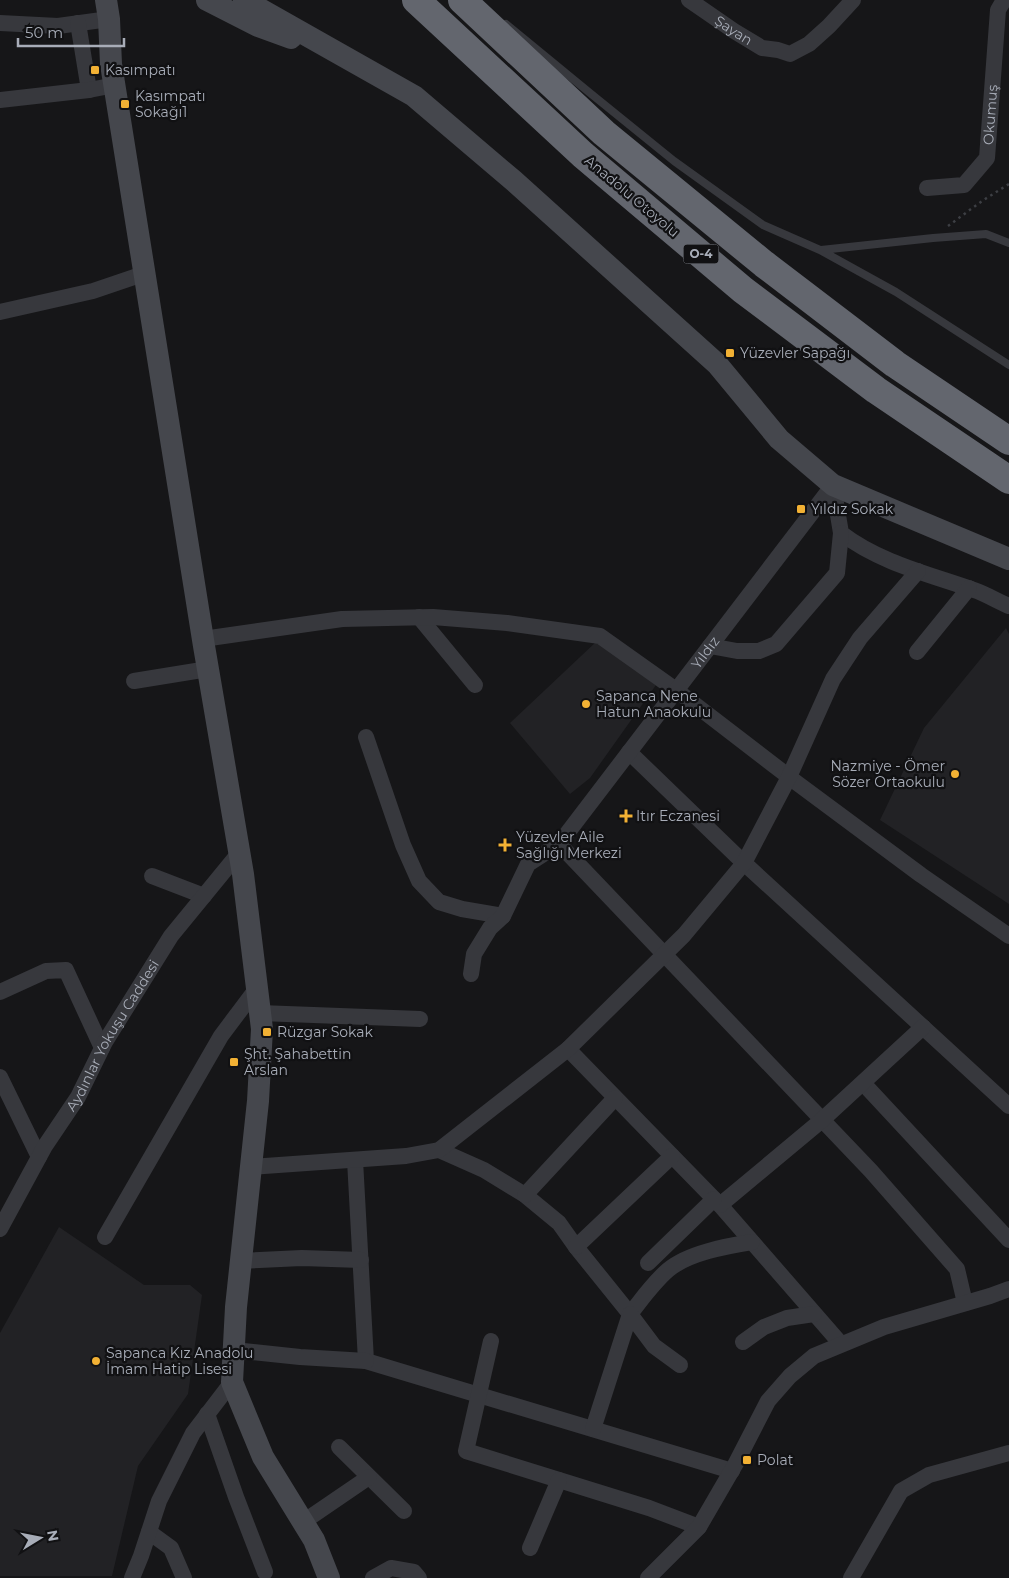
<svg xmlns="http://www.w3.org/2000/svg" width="1009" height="1578" viewBox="0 0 1009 1578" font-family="Montserrat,sans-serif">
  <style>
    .built { fill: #222225 }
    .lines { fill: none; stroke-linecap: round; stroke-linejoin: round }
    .path { stroke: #3d3f44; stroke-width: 2.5; stroke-dasharray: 2.5 4; stroke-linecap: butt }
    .lane { stroke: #37383d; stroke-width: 8 }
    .street { stroke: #37383d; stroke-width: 16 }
    .secondary { stroke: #45474d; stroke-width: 22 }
    .highway { stroke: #63666e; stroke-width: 28 }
    .poi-dot { fill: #f2b134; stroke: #111113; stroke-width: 2 }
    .labels { text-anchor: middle; stroke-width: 4.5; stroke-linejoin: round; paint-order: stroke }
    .shield { fill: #111113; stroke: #7b7e86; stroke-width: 1 }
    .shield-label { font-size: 12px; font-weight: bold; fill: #a8adb8 }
    .street-label { font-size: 14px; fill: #a8adb8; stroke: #111113 }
    .poi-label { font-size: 14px; fill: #a8adb8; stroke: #111113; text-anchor: start }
  </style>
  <rect width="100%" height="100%" fill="#161618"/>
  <path class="built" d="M1006,628L1009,634V904L880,820L924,728Z
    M597,641L656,685L590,778L570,794L510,723Z
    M59,1227L144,1285H190L202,1295L188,1394L138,1466L112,1576H0V1333Z"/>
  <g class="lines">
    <path class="path" d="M948,226L982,201L1009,184"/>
    <path class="lane" d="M506,24L590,93L674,161L763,225L820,250L896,292L1009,365
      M821,250L933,238L986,234L1009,243"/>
    <g class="street">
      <path id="s1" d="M689,0L734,31L762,48L778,50L790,54L809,44L829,26L853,0"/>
      <path d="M0,23L58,26L109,19"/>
      <path d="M78,23L89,90"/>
      <path d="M0,100L89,90L115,85"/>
      <path id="s2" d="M927,188L964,185L987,158L998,10L1004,0"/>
      <path d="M0,312L93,291L146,273"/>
      <path d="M833,485L841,533C880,563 929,574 974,590C986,594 997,601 1009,606"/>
      <path d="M419,617L475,685"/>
      <path d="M203,639L342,619L433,617L507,623L600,636L676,690L797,783L921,875L1009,936"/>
      <path d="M710,646L737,651H759L776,644L837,573L841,533"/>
      <path d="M917,652L969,588"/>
      <path d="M134,681L208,669"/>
      <path d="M366,737L403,845L419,881L439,902L462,909L503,916"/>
      <path d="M629,752L744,863L1009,1106"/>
      <path d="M559,844L871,1171L957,1269L965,1303"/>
      <path d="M152,876L204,896"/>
      <path id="s3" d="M471,974L474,954L490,928L503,916L528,864L559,844L833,485"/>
      <path d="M0,992L46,971L66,970L102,1048"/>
      <path d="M260,1013L420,1019"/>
      <path d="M568,1049L720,1205L841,1344"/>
      <path d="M0,1077L39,1157"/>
      <path d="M863,1083L1009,1240"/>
      <path d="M439,1150L484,1170L525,1195L559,1223L576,1247L630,1314C642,1299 653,1283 668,1270C688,1253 727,1246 752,1242"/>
      <path d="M355,1160L366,1361L732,1471"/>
      <path d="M251,1167L406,1156L439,1150L568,1049L684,935L744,863L789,777L833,679L860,638L918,571"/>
      <path d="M525,1195L615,1098"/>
      <path d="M720,1205L822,1120L923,1027"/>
      <path id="s4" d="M0,1229L45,1146L78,1097L105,1042L171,936L239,853"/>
      <path d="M105,1237L221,1036L257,988"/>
      <path d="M576,1247L672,1156"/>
      <path d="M240,1261L302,1258L361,1260"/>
      <path d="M648,1263L714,1199"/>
      <path d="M491,1341L466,1451L649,1508L699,1527"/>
      <path d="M743,1342L764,1327L787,1318L814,1314"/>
      <path d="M234,1350L300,1357L366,1361"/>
      <path d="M207,1414L236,1497L265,1572"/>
      <path d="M593,1429L630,1314L654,1346L680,1365"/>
      <path d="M339,1447L404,1511"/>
      <path d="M303,1522L369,1477"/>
      <path d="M149,1532L171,1548L184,1578"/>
      <path d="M530,1548L559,1480"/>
      <path d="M132,1578L141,1556L159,1501L193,1433L232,1382"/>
      <path d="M373,1578L391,1568L414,1572L419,1578"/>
      <path d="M648,1578L699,1527L735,1465L768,1401L790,1376L814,1356L884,1327L990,1296L1009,1289"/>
      <path d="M851,1578L901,1491L929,1475L1009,1453"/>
    </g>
    <path class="secondary" d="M106,0L109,19L111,64L204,646L243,874L262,1029L258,1101L236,1307L232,1382L263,1457L314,1540L329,1578
      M207,0L258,26L291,38
      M244,0L414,96L514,181L717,364L779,439L833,485L1009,559"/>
    <path class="highway" d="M416,0L583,155L743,290L876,390L1009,480
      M462,0L604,133L764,264L895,364L1009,441"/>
  </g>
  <g class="poi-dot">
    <rect x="90" y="65" width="10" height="10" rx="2.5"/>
    <rect x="120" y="99" width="10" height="10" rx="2.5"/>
    <rect x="725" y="348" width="10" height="10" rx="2.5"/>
    <rect x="796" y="504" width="10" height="10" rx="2.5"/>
    <circle cx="586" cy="704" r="5"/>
    <circle cx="955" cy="774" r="5"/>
    <path d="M623.5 808.5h5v5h5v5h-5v5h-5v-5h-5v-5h5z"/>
    <path d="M502.5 837.5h5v5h5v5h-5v5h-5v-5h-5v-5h5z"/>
    <rect x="262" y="1027" width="10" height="10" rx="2.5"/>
    <rect x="229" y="1057" width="10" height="10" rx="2.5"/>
    <circle cx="96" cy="1361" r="5"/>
    <rect x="742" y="1455" width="10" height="10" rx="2.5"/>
  </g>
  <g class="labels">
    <rect class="shield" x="683.5" y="244.5" width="35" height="19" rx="4"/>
    <g class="shield-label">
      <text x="701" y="258">O-4</text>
    </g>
    <g class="street-label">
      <text dy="5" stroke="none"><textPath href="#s1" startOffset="54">Şayan</textPath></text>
      <text dy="5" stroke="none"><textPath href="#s2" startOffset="116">Okumuş</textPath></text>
      <text transform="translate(632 196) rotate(40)" y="5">Anadolu Otoyolu</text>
      <text dy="5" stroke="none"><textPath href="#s3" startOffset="404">Yıldız</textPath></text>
      <text dy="5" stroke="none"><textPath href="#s4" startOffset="224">Aydınlar Yokuşu Caddesi</textPath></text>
    </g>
    <g class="poi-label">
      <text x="105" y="75">Kasımpatı</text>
      <text x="135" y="101">Kasımpatı<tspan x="135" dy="16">Sokağı1</tspan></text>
      <text x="740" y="358">Yüzevler Sapağı</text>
      <text x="811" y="514">Yıldız Sokak</text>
      <text x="596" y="701">Sapanca Nene<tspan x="596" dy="16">Hatun Anaokulu</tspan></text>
      <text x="945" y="771" text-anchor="end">Nazmiye - Ömer<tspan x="945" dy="16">Sözer Ortaokulu</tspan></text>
      <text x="636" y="821">Itır Eczanesi</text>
      <text x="516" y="842">Yüzevler Aile<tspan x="516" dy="16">Sağlığı Merkezi</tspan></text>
      <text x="277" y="1037">Rüzgar Sokak</text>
      <text x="244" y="1059">Şht. Şahabettin<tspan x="244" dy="16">Arslan</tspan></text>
      <text x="106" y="1358">Sapanca Kız Anadolu<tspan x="106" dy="16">İmam Hatip Lisesi</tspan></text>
      <text x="757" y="1465">Polat</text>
    </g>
  </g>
  <g transform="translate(40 1538) rotate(80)" stroke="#111113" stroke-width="4" paint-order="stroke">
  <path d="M0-4L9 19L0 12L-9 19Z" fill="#a8adb8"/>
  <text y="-8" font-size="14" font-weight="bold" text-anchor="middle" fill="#a8adb8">N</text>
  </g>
  <path d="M18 38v8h106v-8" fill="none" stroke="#a8adb8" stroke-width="2.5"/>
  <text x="25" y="38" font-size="15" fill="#a8adb8" stroke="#111113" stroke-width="4" paint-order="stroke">50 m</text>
</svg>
